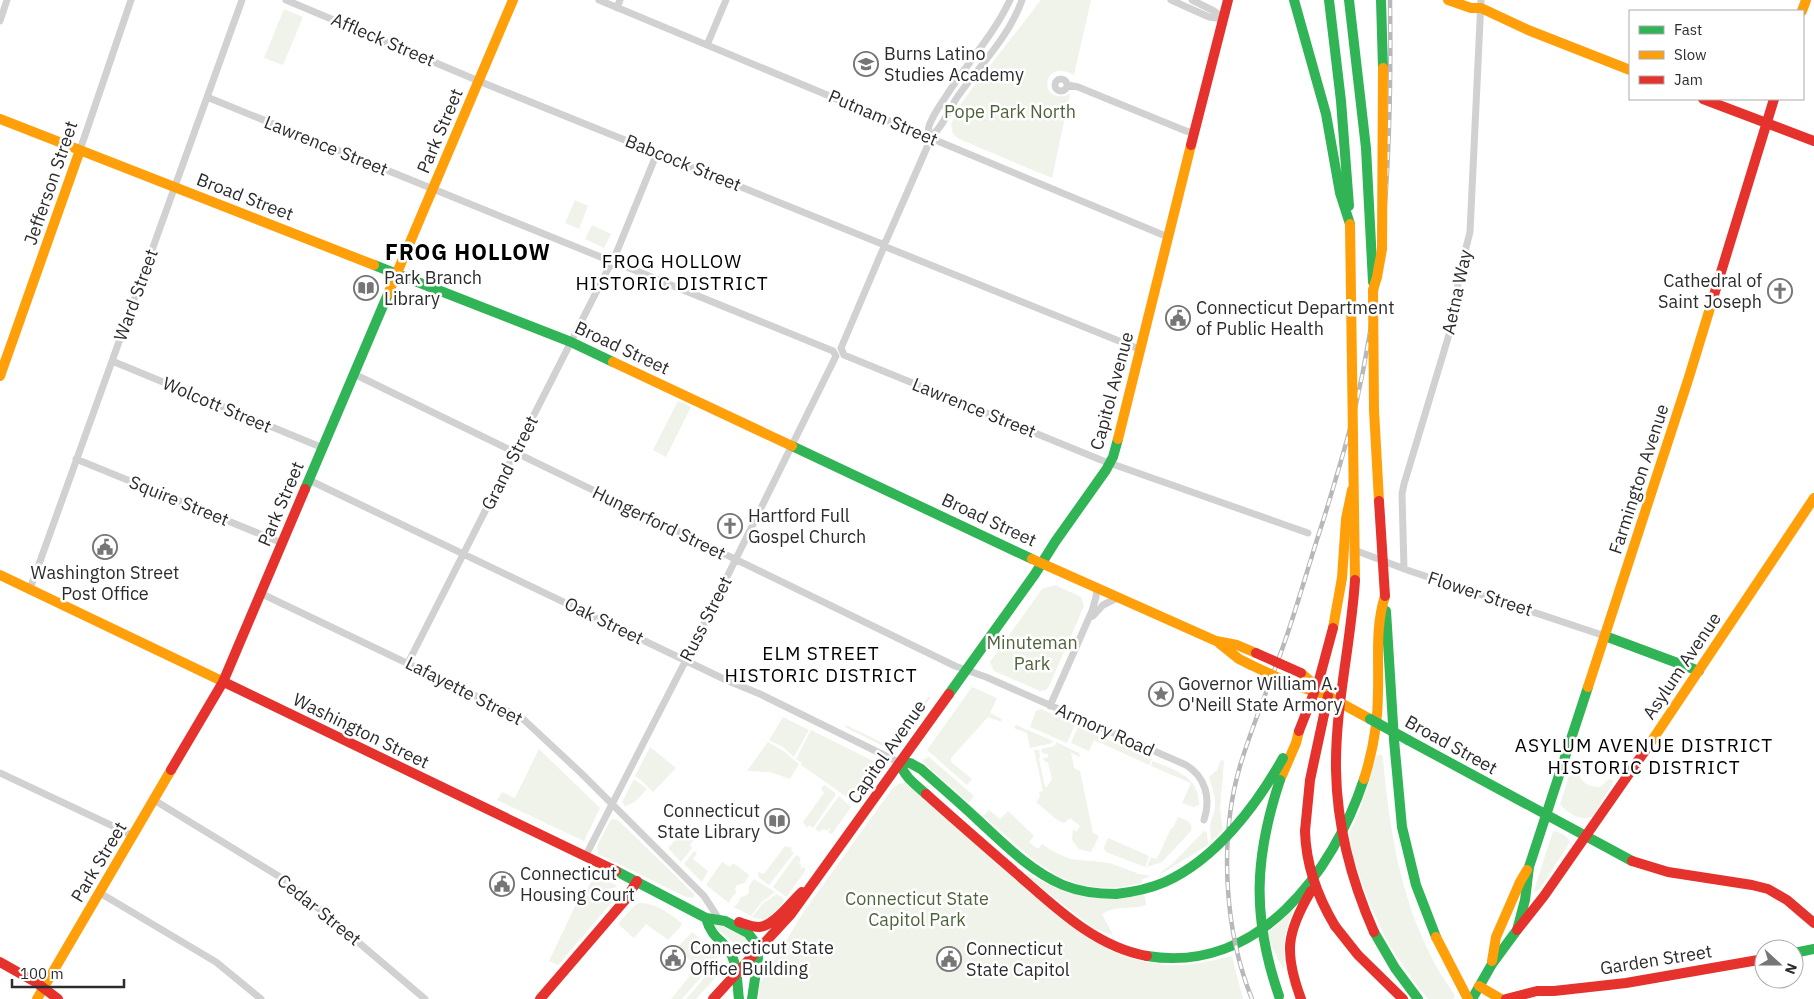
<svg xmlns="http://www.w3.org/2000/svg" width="1814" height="999" viewBox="0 0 1814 999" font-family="'IBM Plex Sans',sans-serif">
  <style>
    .green { fill: #eff3ea }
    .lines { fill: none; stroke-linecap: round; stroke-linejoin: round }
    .street { stroke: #d1d1d1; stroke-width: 7 }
    .fast { stroke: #30b455; stroke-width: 10 }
    .slow { stroke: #ff9f0a; stroke-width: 10 }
    .jam { stroke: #e5322d; stroke-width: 10 }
    .rail-casing { stroke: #b8b8b8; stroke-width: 4.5 }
    .rail { stroke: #fff; stroke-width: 2.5; stroke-dasharray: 8; stroke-linecap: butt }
    .fast-bridge { stroke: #30b455; stroke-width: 10 }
    .slow-bridge { stroke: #ff9f0a; stroke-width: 10 }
    .jam-bridge { stroke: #e5322d; stroke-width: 10 }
    .labels { text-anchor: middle; stroke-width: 5; stroke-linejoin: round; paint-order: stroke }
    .street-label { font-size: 18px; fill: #2c2c2c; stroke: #fff }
    .poi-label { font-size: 18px; fill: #2c2c2c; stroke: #fff; text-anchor: start }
    .park-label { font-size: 18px; fill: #4e643c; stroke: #fff }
    .neighbourhood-label { font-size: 19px; letter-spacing: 1px; fill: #000; stroke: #fff }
    .district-label { font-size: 22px; font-weight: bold; letter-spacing: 1px; fill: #000; stroke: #fff }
  </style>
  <rect width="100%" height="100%" fill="#fff"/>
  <path class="green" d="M1041,0H1091L1074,75C1070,73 1064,70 1059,71C1044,72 1043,95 1058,96C1062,97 1067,95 1070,94L1052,178L959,139L953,134L951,125L960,105L971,90Z
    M284,9L303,17L283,65L264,58Z
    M575,200L588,206L579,229L565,223Z
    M592,225L611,234L604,248L585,239Z
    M678,401L691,407L666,457L653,450Z
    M1055,585L1081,597L1084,606L1050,684L1046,690L1040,691L994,671L990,662L1042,589Z
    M972,687L997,698L990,713L1002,719L1001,722L988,717L951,758V762L972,779L967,785L927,750Z
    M928,697H931L898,743L892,747H885L845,727L846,725L887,745L893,746Z
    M1041,709L1075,724L1067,743L1030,727L1036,711Z
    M783,717L809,730L794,757L783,747L769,740Z
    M1016,725L1053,741L1052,743L1030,748L1027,733L1014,728Z
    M1078,727L1152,759L1149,765L1094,740L1089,751L1071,743Z
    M811,730L879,764V767L854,802L801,765L802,763L796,759Z
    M768,742L782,750L799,764L790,779L770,772L747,771Z
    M1056,742L1079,753L1080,757L1071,753L1074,768L1080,771L1093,833L1099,836L1091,852L1079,849L1072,840L1073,829L1076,832L1080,826L1070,818L1064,823L1057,820L1036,802L1040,797L1039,792L1043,791L1034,750H1039L1040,758L1039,759L1045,787H1047L1052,779L1048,763L1042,759L1048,757V754L1042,753L1041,749L1055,746Z
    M650,747L676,768L653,792L642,781L635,776Z
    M539,749L600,808L584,841L497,800L502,792L515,798Z
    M1377,755H1382L1383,758C1389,828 1400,897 1433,960C1439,973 1448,984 1455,996L1453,999H1428L1415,983L1388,943L1368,900L1353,857L1349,833L1359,813Z
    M929,757L974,796L969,803L924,763L922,760Z
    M1221,760L1224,761L1220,809L1223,830L1211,842L1210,825L1215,809V798L1209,777L1217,770Z
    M1153,761C1175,770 1200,777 1199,805L1193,807L1182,803L1191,783L1151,766Z
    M1574,761L1580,764C1576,779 1585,787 1600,787L1609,779L1614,781L1593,816C1584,823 1566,813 1560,804Z
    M634,779L647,789L635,802L625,806L622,802Z
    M905,783L1112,951C1159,970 1183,968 1232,956L1243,999H759L760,983L805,910L892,789L898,784Z
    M825,785L835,793V796L813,828L809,825L807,828L803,822L824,793L821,788Z
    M839,796L851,807L832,834L828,833L830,829L829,828L827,831L823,829L819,832L815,829Z
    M989,810L1000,819L1008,811L1034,836L1029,842L1038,849L1042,844L1052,851L1070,859L1110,863L1139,874L1151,876L1142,879V883C1066,902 1036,860 983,816Z
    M1178,817C1185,820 1194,822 1191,831L1162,862L1147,867L1151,857L1157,859L1171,828H1173Z
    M612,819L618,820L694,894V898L686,897L598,854L597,846L610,821Z
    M687,828L694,834L693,836L695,838L690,845L692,848L681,862L668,848Z
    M1204,831L1207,832L1208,845L1161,874V872L1173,863Z
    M1553,831C1559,831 1568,836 1570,842L1540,889L1536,892L1534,890Z
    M1108,838L1149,856L1145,867L1106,852L1104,848Z
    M785,846L792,848L791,851L794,853L769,885L759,878L758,872L764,874Z
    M694,851L697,853L693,859L708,871L702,882L684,864Z
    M796,855L801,858L799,863L802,866L800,869L804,867L806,870L787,896H785L773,887Z
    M722,862L730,867L733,863L749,875L745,883L737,885L735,889L736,893L731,898L729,903L706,885Z
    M1028,874L1054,887L1068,892L1144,893L1146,905C1131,910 1115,905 1102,914L1113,935L1095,929L1026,876Z
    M594,875L616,885L617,887L585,894Z
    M754,879L775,892L762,902L751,916L734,907L738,903L741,897L745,896L749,893V886Z
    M619,890L618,895L558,965L549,961L579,898Z
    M776,894L783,898L784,901C775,912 768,924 752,917L764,902L770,899Z
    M639,903C655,902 670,914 682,923L681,926L668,940L646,924L634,938L618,924L634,906Z
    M1295,906C1285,931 1282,940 1285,967L1283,969L1266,935Z
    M712,921L747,938L748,941L747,945L741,948L738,947L713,925Z
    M692,932L713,950L718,957L682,999H671L697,967L677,948Z
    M719,961C720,977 706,988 696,999H686Z"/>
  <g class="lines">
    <path class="street" d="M286,0L486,84L882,244L886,241L928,145C930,137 927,132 929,126C933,114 942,103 948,93C969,61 994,34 1010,0
      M599,0L1168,237
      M1171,0L1209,17L1224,19
      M1192,0L1214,11L1224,19
      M617,8L620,0
      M0,21L7,0
      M707,45L726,0
      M1055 85a6 6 0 1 1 12 0a6 6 0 1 1-12 0Z
      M1067,85L1078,87L1186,131L1195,133
      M207,97L608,260L615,256L657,153
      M930,138C943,127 949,109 958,96C980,65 1009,37 1022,0
      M80,150L131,0
      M1139,349L886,247L883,249L841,348L844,355L1101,460L1308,533
      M112,361L323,448
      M354,374L955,666L986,677L1186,765C1206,777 1211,799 1204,820
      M76,459L282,543
      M309,480L726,680L760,694L900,763
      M1357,551L1410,571L1605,636
      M1404,569L1402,494L1404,484L1457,308L1458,279L1470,232L1481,0
      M30,589L242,0
      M260,593L522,718L581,773L704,896L719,919
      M1093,616L1103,605L1119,597
      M408,663L609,267L617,263L833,351L836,356L689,654L585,857
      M1050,706L1092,611L1096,597L1097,587
      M0,773L134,836
      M154,800L285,880L425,999
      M100,893L216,962L261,999"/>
    <path class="fast" d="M1294,0L1326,114L1340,193L1350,224
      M1329,0L1341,101L1349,206
      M1349,0L1366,148L1373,282
      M1381,0L1383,68
      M374,265L571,342L613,362
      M792,446L1032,559
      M305,489L388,294
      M1386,611L1394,740L1402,827L1416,885L1436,937
      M1605,636L1699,671
      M949,694L1035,574L1055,542L1106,470L1113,457L1118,439
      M1408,740L1632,861
      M926,794C916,785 904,777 900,763H910L921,769C940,786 960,803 978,820C1004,844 1030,871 1063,885C1080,892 1098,894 1116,894
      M616,871L706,918L725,921L748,933L754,941L757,949L758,958L752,999
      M706,918C712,940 725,940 732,956C738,969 737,985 739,999
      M1374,932L1395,968L1418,999
      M1794,953L1814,949
      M1147,956C1258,974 1333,873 1364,779
      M1472,999L1492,964L1517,930L1525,900L1529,867L1588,687"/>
    <path class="slow" d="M1448,0L1471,8H1481L1528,30L1630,70
      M1802,11L1806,0
      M0,119L374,265
      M388,294L513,0
      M613,362L792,446
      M0,376L80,150
      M1118,439L1191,145
      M1032,559L1216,641L1237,645L1256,653
      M0,575L226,683
      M1333,628L1342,578L1346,519L1352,490
      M1219,643L1239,659L1251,665
      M1301,673L1328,696L1370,719
      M1296,686L1320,693
      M1588,687L1689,377L1714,295
      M1649,745L1814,498
      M1364,779C1373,751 1378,721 1378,692C1379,659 1375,627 1385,596
      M1280,780L1296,743L1299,731
      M1436,937L1468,999
      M1492,961L1496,937L1520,882L1527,870
      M1479,986L1501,999
      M37,999L171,770"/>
    <path class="jam" d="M1703,99L1814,141
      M1191,145L1228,0
      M1714,295L1774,99
      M226,683L616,871
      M171,770L223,682L305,489
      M926,794C956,821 986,847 1016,873C1054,906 1095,947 1147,956
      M1305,831L1310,780L1328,696
      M1632,861L1668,872L1752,885L1768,889L1787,900L1814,923
      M739,922C745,924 752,927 759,927C774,926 791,902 802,892
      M1335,926L1358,955L1403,999
      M1517,930L1544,896L1649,745
      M0,962L37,983L58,999
      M540,999L626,899L637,881
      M713,999L791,914L949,694
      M1301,999C1284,953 1286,933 1311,891
      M1506,999L1537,991H1554L1626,983L1764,959"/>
    <defs>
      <path id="rail" d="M1252,999C1224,930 1219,838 1240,766C1254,719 1275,673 1290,626C1302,590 1312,554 1324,518C1335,482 1346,446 1355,409C1386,273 1392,139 1390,0"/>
    </defs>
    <use href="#rail" class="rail-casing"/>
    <use href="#rail" class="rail"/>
    <path class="fast-bridge" d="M1370,719L1408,740
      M1116,894C1133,892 1149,889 1165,882C1216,859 1256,806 1283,758
      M1279,996C1252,918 1254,858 1280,780"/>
    <path class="slow-bridge" d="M1350,224L1355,580
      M1379,501L1374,410L1373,290L1377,277L1382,249L1383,68
      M1251,665L1296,686"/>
    <path class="jam-bridge" d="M1379,501L1385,596
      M1355,580C1351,644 1335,706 1336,770C1337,827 1351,880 1374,932
      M1256,653L1301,673
      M1299,731L1319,680L1333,628
      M1305,831C1306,866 1317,896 1335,926"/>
  </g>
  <defs>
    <symbol id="school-ring" viewBox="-11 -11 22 22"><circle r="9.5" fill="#fff" stroke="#767676" stroke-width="1.5"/><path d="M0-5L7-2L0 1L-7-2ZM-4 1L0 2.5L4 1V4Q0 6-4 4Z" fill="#767676"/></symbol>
    <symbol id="library-ring" viewBox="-11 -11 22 22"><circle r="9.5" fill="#fff" stroke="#767676" stroke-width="1.5"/><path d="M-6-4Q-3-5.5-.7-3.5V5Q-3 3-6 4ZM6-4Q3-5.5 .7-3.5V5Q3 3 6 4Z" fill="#767676"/></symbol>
    <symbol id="church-ring" viewBox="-11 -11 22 22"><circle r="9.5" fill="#fff" stroke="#767676" stroke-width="1.5"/><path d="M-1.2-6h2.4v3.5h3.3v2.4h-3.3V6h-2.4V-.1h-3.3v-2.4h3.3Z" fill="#767676"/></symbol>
    <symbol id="civic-ring" viewBox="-11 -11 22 22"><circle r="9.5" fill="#fff" stroke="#767676" stroke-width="1.5"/><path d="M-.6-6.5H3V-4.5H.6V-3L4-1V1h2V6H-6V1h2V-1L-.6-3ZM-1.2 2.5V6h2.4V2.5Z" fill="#767676"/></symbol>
    <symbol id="sight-ring" viewBox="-11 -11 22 22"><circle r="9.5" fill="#fff" stroke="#767676" stroke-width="1.5"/><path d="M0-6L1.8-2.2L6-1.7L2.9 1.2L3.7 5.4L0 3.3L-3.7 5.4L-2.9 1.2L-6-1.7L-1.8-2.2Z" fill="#767676"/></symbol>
  </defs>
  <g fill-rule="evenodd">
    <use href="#school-ring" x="852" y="50" width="28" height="28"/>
    <use href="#library-ring" x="352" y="274" width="28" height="28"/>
    <use href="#church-ring" x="1766" y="277" width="28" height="28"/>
    <use href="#civic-ring" x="1164" y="304" width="28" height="28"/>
    <use href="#church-ring" x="716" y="512" width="28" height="28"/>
    <use href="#civic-ring" x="91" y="533" width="28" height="28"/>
    <use href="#sight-ring" x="1147" y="680" width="28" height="28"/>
    <use href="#library-ring" x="763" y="807" width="28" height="28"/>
    <use href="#civic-ring" x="488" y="870" width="28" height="28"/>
    <use href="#civic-ring" x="659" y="944" width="28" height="28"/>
    <use href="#civic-ring" x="935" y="945" width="28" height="28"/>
  </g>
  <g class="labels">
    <g class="street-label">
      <text transform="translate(383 40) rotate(23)" y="6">Affleck Street</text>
      <text transform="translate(883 118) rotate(23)" y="6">Putnam Street</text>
      <text transform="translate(440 131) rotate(-67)" y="6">Park Street</text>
      <text transform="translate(326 146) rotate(22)" y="6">Lawrence Street</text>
      <text transform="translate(683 163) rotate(22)" y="6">Babcock Street</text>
      <text transform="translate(51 183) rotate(-71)" y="6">Jefferson Street</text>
      <text transform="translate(245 197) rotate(21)" y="6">Broad Street</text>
      <text transform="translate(1457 292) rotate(-78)" y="6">Aetna Way</text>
      <text transform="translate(136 295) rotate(-70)" y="6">Ward Street</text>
      <text transform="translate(622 348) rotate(25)" y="6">Broad Street</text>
      <text transform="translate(1112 391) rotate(-75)" y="6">Capitol Avenue</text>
      <text transform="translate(217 405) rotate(23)" y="6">Wolcott Street</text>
      <text transform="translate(974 408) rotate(22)" y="6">Lawrence Street</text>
      <text transform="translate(510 463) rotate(-63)" y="6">Grand Street</text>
      <text transform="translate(1639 479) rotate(-72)" y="6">Farmington Avenue</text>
      <text transform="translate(179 501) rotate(22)" y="6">Squire Street</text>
      <text transform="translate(281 504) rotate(-67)" y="6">Park Street</text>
      <text transform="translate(989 520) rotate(25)" y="6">Broad Street</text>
      <text transform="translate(659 523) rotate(26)" y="6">Hungerford Street</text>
      <text transform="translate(1480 594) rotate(18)" y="6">Flower Street</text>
      <text transform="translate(706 619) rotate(-63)" y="6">Russ Street</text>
      <text transform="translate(604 621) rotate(26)" y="6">Oak Street</text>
      <text transform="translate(1682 666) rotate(-56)" y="6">Asylum Avenue</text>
      <text transform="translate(464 691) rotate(27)" y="6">Lafayette Street</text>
      <text transform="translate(1105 730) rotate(24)" y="6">Armory Road</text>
      <text transform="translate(361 731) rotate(26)" y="6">Washington Street</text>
      <text transform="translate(1451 745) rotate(29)" y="6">Broad Street</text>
      <text transform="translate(887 752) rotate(-55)" y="6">Capitol Avenue</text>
      <text transform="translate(99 862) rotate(-59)" y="6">Park Street</text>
      <text transform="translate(319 910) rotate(39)" y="6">Cedar Street</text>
      <text transform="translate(1656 960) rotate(-9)" y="6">Garden Street</text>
    </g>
    <g class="poi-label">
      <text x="884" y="60">Burns Latino<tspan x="884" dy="21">Studies Academy</tspan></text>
      <text x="384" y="284">Park Branch<tspan x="384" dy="21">Library</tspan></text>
      <text x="1762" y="287" text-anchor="end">Cathedral of<tspan x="1762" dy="21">Saint Joseph</tspan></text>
      <text x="1196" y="314">Connecticut Department<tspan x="1196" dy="21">of Public Health</tspan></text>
      <text x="748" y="522">Hartford Full<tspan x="748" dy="21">Gospel Church</tspan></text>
      <text x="105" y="579" text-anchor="middle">Washington Street<tspan x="105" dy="21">Post Office</tspan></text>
      <text x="1178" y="690">Governor William A.<tspan x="1178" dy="21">O'Neill State Armory</tspan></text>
      <text x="760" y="817" text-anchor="end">Connecticut<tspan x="760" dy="21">State Library</tspan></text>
      <text x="520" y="880">Connecticut<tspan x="520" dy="21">Housing Court</tspan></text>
      <text x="690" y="954">Connecticut State<tspan x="690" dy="21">Office Building</tspan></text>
      <text x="966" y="955">Connecticut<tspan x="966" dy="21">State Capitol</tspan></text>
    </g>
    <g class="park-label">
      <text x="1010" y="118">Pope Park North</text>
      <text x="1032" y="649">Minuteman<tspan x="1032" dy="21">Park</tspan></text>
      <text x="917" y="905">Connecticut State<tspan x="917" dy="21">Capitol Park</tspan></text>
    </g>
    <g class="neighbourhood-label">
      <text x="672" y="268">FROG HOLLOW<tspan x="672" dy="22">HISTORIC DISTRICT</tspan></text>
      <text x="821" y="660">ELM STREET<tspan x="821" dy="22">HISTORIC DISTRICT</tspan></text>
      <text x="1644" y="752">ASYLUM AVENUE DISTRICT<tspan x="1644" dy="22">HISTORIC DISTRICT</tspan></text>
    </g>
    <g class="district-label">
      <text x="468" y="260">FROG HOLLOW</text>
    </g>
  </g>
  <rect x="1629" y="10" width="175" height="90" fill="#ffffff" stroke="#ababab"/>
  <rect x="1639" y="26" width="25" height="8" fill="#30b455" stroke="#ababab"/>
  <text x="1674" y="35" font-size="15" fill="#2c2c2c">Fast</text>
  <rect x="1639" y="51" width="25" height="8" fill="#ff9f0a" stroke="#ababab"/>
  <text x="1674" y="60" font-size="15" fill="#2c2c2c">Slow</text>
  <rect x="1639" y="76" width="25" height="8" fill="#e5322d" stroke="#ababab"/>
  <text x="1674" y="85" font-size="15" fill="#2c2c2c">Jam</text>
  <g transform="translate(1779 964) rotate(111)"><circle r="24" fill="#ffffff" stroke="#ababab"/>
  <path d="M0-4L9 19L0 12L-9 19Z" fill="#767676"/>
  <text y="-8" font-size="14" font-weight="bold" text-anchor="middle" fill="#2c2c2c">N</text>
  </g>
  <path d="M12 979v8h112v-8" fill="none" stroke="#2c2c2c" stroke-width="2.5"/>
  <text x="20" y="979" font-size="15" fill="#2c2c2c" stroke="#ffffff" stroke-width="4" paint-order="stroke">100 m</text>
</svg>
